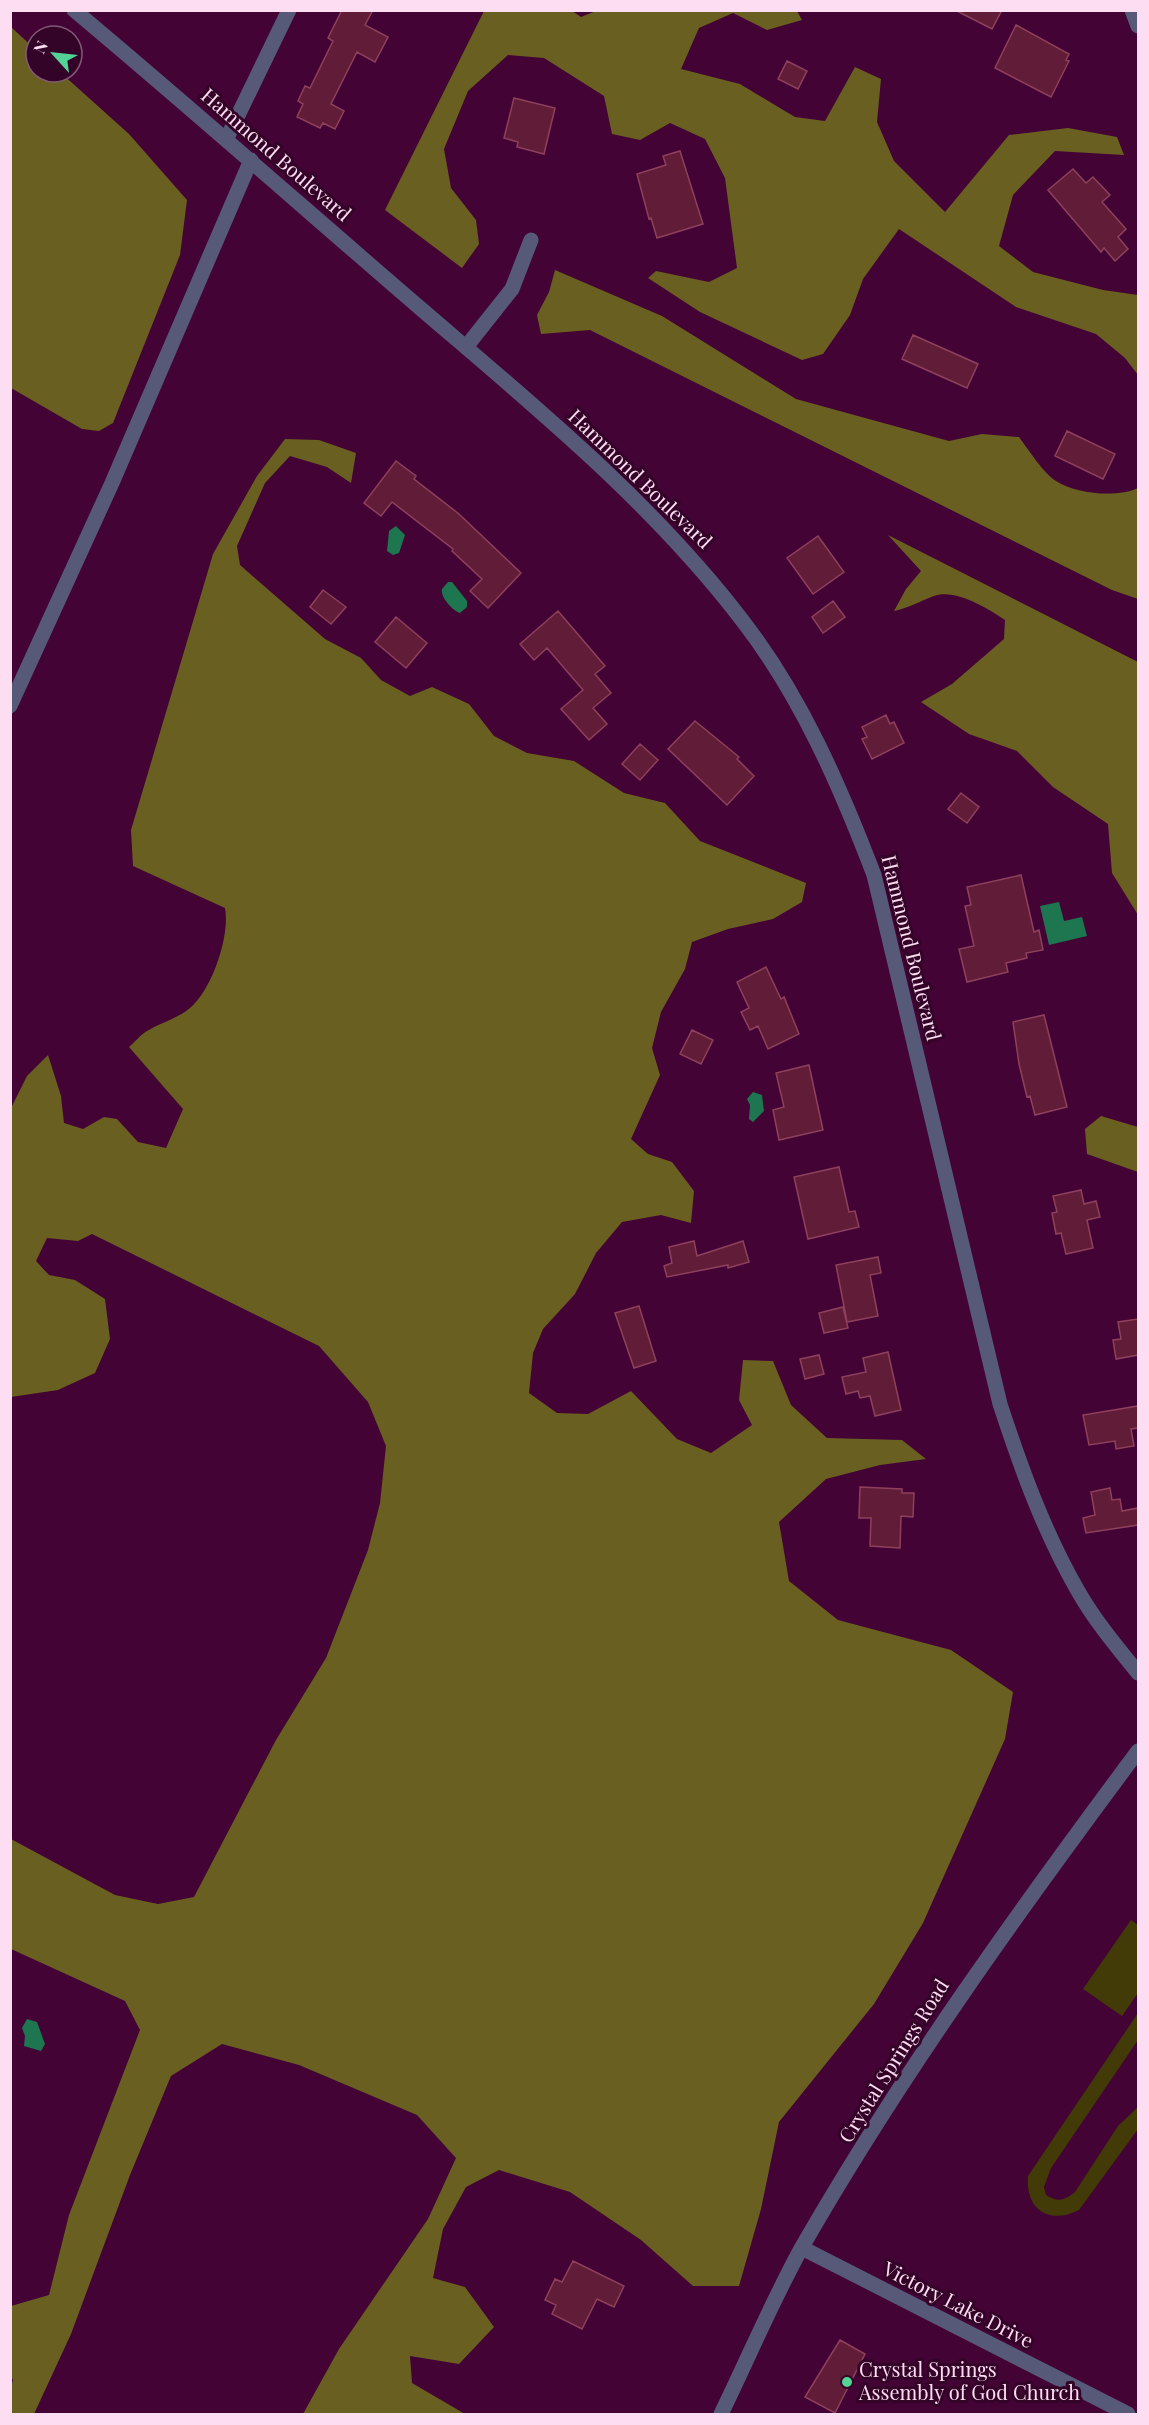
<svg xmlns="http://www.w3.org/2000/svg" width="1149" height="2425" viewBox="0 0 1149 2425" font-family="'Playfair Display',serif">
  <style>
    .green { fill: #423a07 }
    .forest { fill: #695f21 }
    .water { fill: #1d764f }
    .building { fill: #611c37; stroke: #8e415c; stroke-width: 1.5 }
    .lines { fill: none; stroke-linecap: round; stroke-linejoin: round }
    .minor { stroke: #565a78; stroke-width: 15 }
    .tertiary { stroke: #565a78; stroke-width: 15 }
    .poi-dot { fill: #53d396; stroke: #330428; stroke-width: 2 }
    .labels { text-anchor: middle; stroke-width: 6; stroke-linejoin: round; paint-order: stroke }
    .street-label { font-size: 20px; fill: #fcddf1; stroke: #330428 }
    .poi-label { font-size: 20px; fill: #fcddf1; stroke: #330428; text-anchor: start }
  </style>
  <rect width="100%" height="100%" fill="#430335"/>
  <path class="green" d="M1131,1920L1138,1925V1993L1122,2016L1083,1989Z
    M1138,2013V2040L1051,2168L1044,2187L1046,2195C1058,2203 1065,2200 1075,2192L1118,2126L1138,2107V2129L1079,2210C1050,2225 1025,2210 1028,2176Z"/>
  <path class="forest" d="M596,11H797L802,20L767,30L733,13L699,28L681,69L740,84L795,117L825,121L855,67L881,79L877,122L894,161L945,212L1009,135L1068,128L1117,137L1124,155L1055,151L1013,195L999,246L1033,272L1103,290L1138,295V375L1125,358L1096,334L1016,307L899,229L863,279L850,315L823,354L802,360L700,312L648,278L656,271L709,282L737,268L725,178L705,139L670,123L640,140L612,134L604,96L544,58L508,55L468,91L444,149L451,188L476,220L479,244L462,268L385,210L484,11H572L581,17Z
    M11,27L36,50V72H60L129,134L187,200L180,255L113,423L99,431L82,429L11,388Z
    M555,270L662,316L796,399L949,441L982,434L1019,437C1028,449 1044,474 1056,481C1075,494 1118,498 1138,488V599L1112,590L590,330L541,334L537,315L549,292Z
    M285,439L319,440L356,453L351,483L327,467L290,456L265,483L237,546L240,565L325,639L361,658L381,680L410,696L432,687L469,704L494,736L527,753L574,761L624,793L665,803L700,841L806,883L802,902L773,919L728,929L692,942L685,969L661,1012L652,1048L660,1075L631,1139L648,1154L672,1162L694,1191L691,1223L661,1215L622,1222L596,1253L575,1294L543,1329L533,1353L529,1393L557,1413L588,1414L631,1391L677,1439L711,1453L752,1425L739,1400L743,1360L773,1361L791,1405L827,1438L902,1440L926,1459L880,1465L826,1479L779,1522L789,1581L838,1620L951,1650L1013,1692L1005,1739L923,1923L874,2004L779,2122L761,2209L739,2286H693L641,2240L570,2192L499,2170L466,2187L443,2229L433,2278L465,2287L494,2327L459,2364L410,2356L412,2383L465,2414H303L339,2349L428,2219L456,2158L417,2115L299,2065L222,2044L171,2076L130,2175L71,2334L34,2414H11V2386L13,2380L10,2374L11,2306L49,2295L69,2215L140,2030L125,2001L11,1949V1839L115,1895L158,1904L194,1897L276,1740L326,1658L368,1550L380,1503L386,1446L368,1402L319,1346L92,1234L78,1241L47,1238L36,1261L49,1275L75,1280L105,1299L110,1339L95,1373L58,1390L11,1397V1108L27,1076L48,1055L61,1096L64,1123L83,1129L104,1117L117,1119L138,1142L166,1148L183,1109L129,1047C135,1042 140,1035 147,1031C163,1021 182,1018 195,1003C214,983 230,934 225,908L133,866L131,830L213,554L257,476Z
    M888,535L1138,662V915L1112,873L1108,824L1053,787L1017,751L969,734L921,702L952,684L1004,639L1005,620C989,609 955,588 934,596C920,601 909,608 894,611L906,589L921,571Z
    M1101,1116L1138,1127V1172L1087,1154L1085,1129Z"/>
  <path class="water" d="M396,526L405,535L399,553L393,555L387,551L389,531Z
    M448,582H452L467,601V607L460,613C453,611 440,597 442,589Z
    M1059,902L1064,921L1082,917L1087,936L1049,945L1040,906Z
    M753,1092L762,1095L764,1111L753,1122L749,1119L750,1105L747,1099Z
    M27,2019L37,2022L45,2044L41,2051L24,2046L25,2036L22,2028Z"/>
  <path class="building" d="M342,10H373L365,25L388,37L375,62L357,52L331,104L344,111L335,129L323,123L320,128L297,117L303,104L298,101L305,86L310,88L333,41L328,38Z
    M955,10H1002L992,29Z
    M1016,25L1069,54L1066,60L1069,61L1051,97L995,68Z
    M787,61L807,71L798,89L778,79Z
    M514,98L555,108L544,154L517,147L518,142L504,138Z
    M680,151L703,224L657,238L651,218L649,219L637,174L666,165L663,156Z
    M1073,169L1086,183L1093,177L1110,195L1102,202L1126,229L1118,237L1128,249L1115,261L1104,248L1101,252L1048,190Z
    M913,335L978,364L967,388L902,359Z
    M1067,431L1115,454L1103,479L1055,456Z
    M396,461L416,476L414,479L459,514L521,573L488,608L470,591L482,579L452,551L453,549L392,502L381,516L364,503Z
    M818,536L844,572L813,594L787,558Z
    M323,590L346,607L331,624L310,607Z
    M833,601L845,617L823,633L812,617Z
    M558,611L605,666L595,674L611,693L593,708L607,724L589,740L561,709L583,690L547,648L534,660L520,644Z
    M396,617L427,643L406,668L375,642Z
    M886,715L890,724L894,722L904,743L872,759L862,739L867,737L862,727Z
    M695,721L739,757L737,759L754,776L727,805L668,749Z
    M640,744L658,760L640,780L622,764Z
    M961,793L979,807L967,823L948,809Z
    M1021,875L1034,932L1039,930L1043,950L1026,953L1027,958L1006,963L1008,972L967,982L959,949L974,946L965,906L971,905L967,887Z
    M766,967L781,999L784,997L799,1034L768,1049L758,1026L750,1030L741,1012L749,1008L737,982Z
    M1044,1015L1067,1107L1035,1115L1030,1096L1027,1097L1019,1064L1013,1022Z
    M692,1030L713,1040L701,1064L680,1054Z
    M809,1065L823,1130L779,1140L773,1110L784,1107L776,1073Z
    M839,1167L849,1212L855,1211L859,1227L808,1239L794,1177Z
    M1081,1190L1084,1204L1096,1201L1100,1217L1087,1220L1093,1248L1066,1254L1061,1233L1056,1234L1052,1213L1057,1212L1053,1196Z
    M694,1241L697,1256L743,1241L749,1262L728,1268V1265L667,1277L664,1266L672,1263L669,1247Z
    M878,1257L881,1273L870,1275L878,1316L847,1322L836,1265Z
    M639,1306L656,1361L634,1368L615,1313Z
    M843,1307L848,1328L824,1333L819,1313Z
    M1138,1319V1355L1116,1359L1113,1340L1121,1339L1118,1322Z
    M888,1352L901,1410L875,1416L870,1396L860,1398L858,1391L846,1394L842,1377L866,1372L863,1358Z
    M819,1355L824,1374L805,1379L800,1359Z
    M1138,1406V1428L1131,1429L1134,1446L1116,1449L1115,1441L1089,1445L1083,1415Z
    M860,1487L902,1489V1493H914L913,1517L901,1516L900,1548L870,1546L871,1518H859Z
    M1110,1488L1112,1500L1120,1499L1122,1511L1138,1508V1525L1086,1533L1083,1518L1095,1515L1091,1492Z
    M573,2261L624,2286L614,2307L597,2299L582,2329L552,2314L556,2305L545,2300L555,2279L562,2282Z
    M840,2340L865,2354L835,2413L805,2397Z"/>
  <g class="lines">
    <path class="minor" d="M1132,10L1138,26
      M227,138L289,10
      M466,347L512,289L531,240
      M10,706L112,483L251,160
      M802,2248L1128,2414"/>
    <path class="tertiary" d="M74,10C191,108 305,209 420,308C533,405 651,501 742,620C801,696 840,786 874,875L1000,1404C1021,1468 1044,1532 1078,1591C1095,1621 1117,1647 1138,1673
      M721,2414C748,2359 772,2301 802,2247C902,2073 1018,1912 1138,1751"/>
  </g>
  <circle class="poi-dot" cx="847" cy="2382" r="6"/>
  <g class="labels">
    <g class="street-label">
      <text transform="translate(276 155) rotate(41)" y="7">Hammond Boulevard</text>
      <text transform="translate(640 479) rotate(44)" y="7">Hammond Boulevard</text>
      <text transform="translate(911 948) rotate(76)" y="7">Hammond Boulevard</text>
      <text transform="translate(894 2061) rotate(-58)" y="7">Crystal Springs Road</text>
      <text transform="translate(958 2305) rotate(27)" y="7">Victory Lake Drive</text>
    </g>
    <g class="poi-label">
      <text x="859" y="2377">Crystal Springs<tspan x="859" dy="23">Assembly of God Church</tspan></text>
    </g>
  </g>
  <rect width="1149" height="2425" fill="none" stroke="#fcddf1" stroke-width="24"/>
  <g transform="translate(54 54) rotate(297)"><circle r="28" fill="#330428" stroke="#835b78" stroke-width="1.5"/>
  <path d="M0-4.5L10 22L0 15L-10 22Z" fill="#53d396"/>
  <text y="-9" font-size="16" font-weight="bold" text-anchor="middle" fill="#fcddf1">N</text>
  </g>
</svg>
